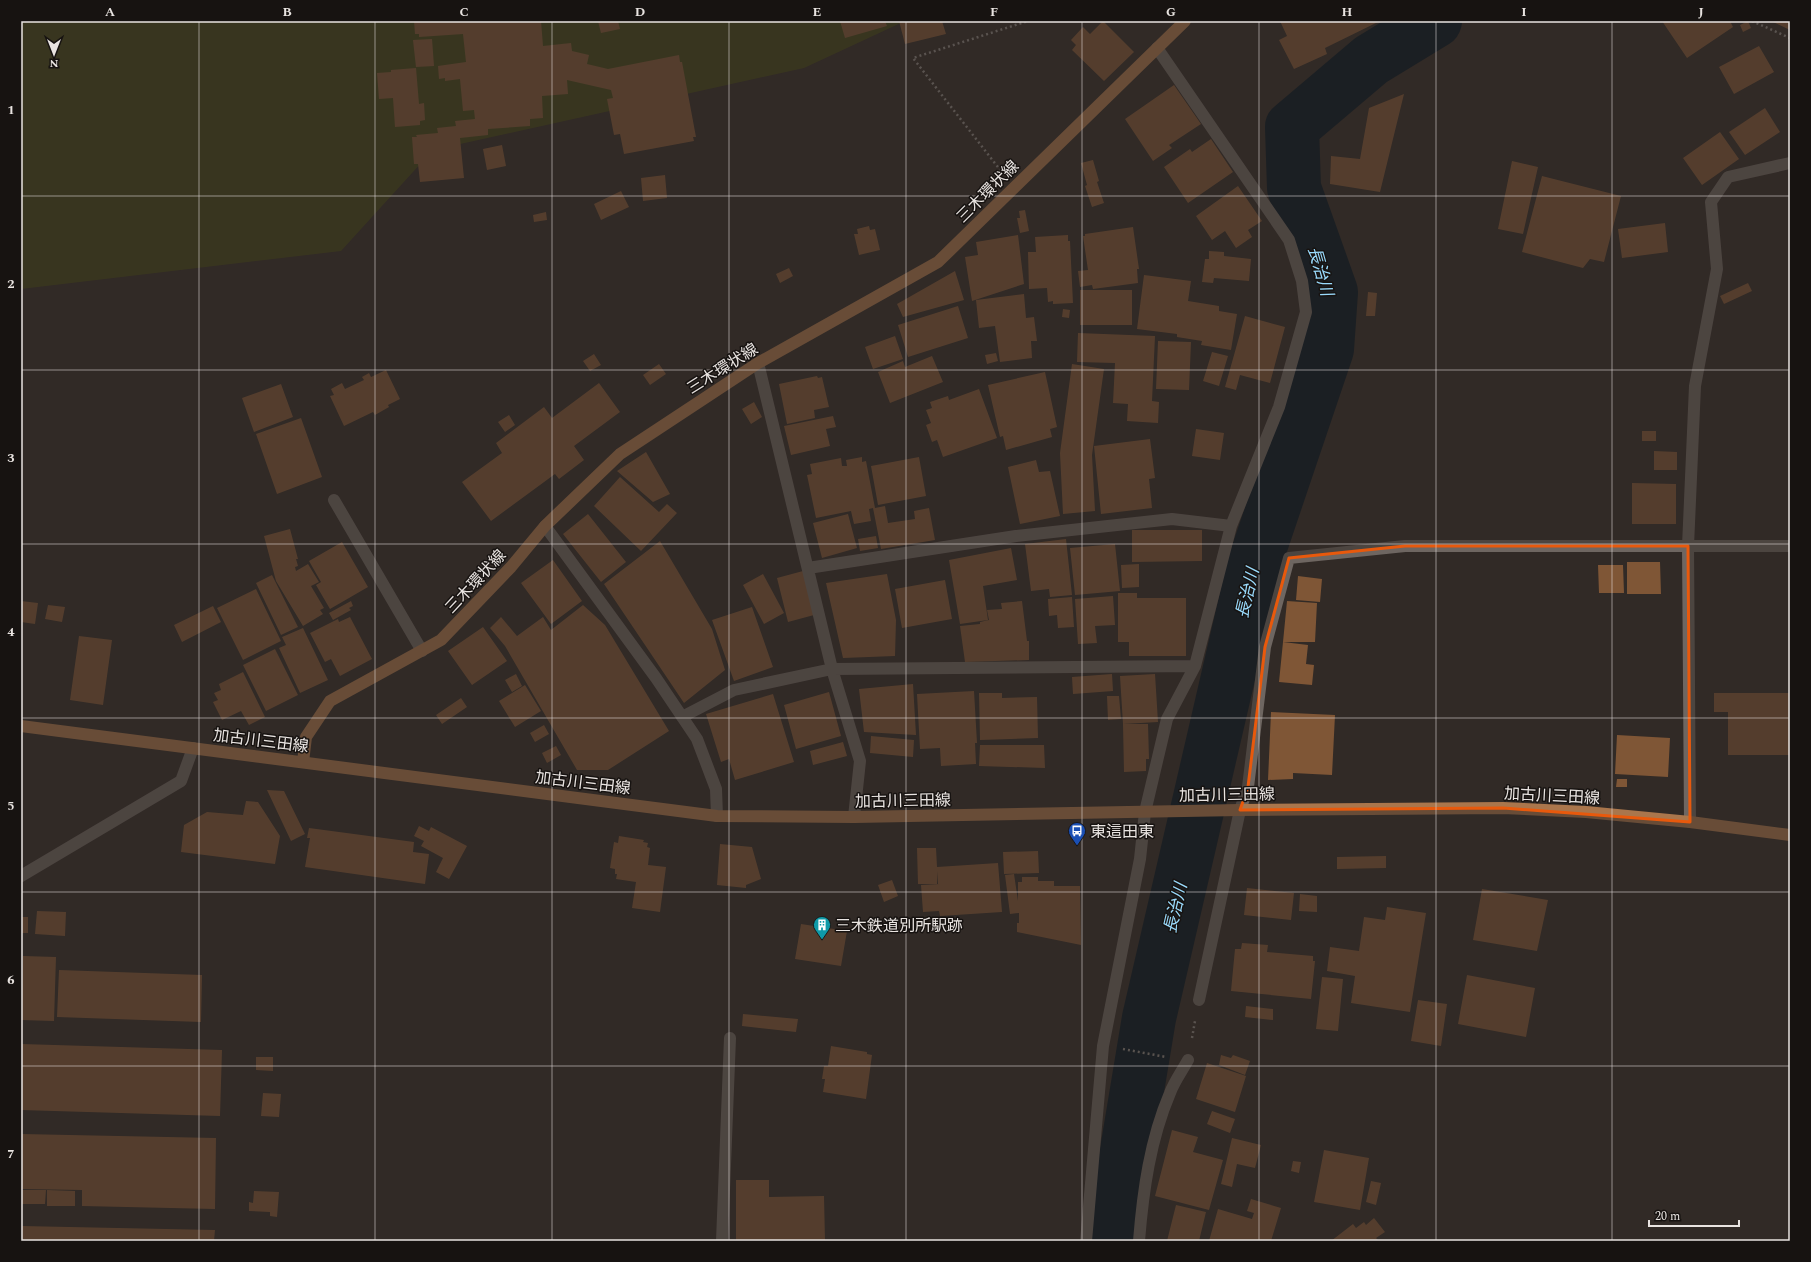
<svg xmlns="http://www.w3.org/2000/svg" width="1811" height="1262" viewBox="0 0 1811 1262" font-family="Spectral,'Noto Sans JP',serif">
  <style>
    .green { fill: #424418 }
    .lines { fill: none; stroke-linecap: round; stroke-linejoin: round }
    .river { stroke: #001320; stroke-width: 54 }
    .building { fill: #7f5636 }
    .path { stroke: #8b8581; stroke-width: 2.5; stroke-dasharray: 2 3; stroke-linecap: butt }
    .minor { stroke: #6e6661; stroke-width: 12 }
    .major { stroke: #aa764c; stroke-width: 12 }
    .marked { fill: none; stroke: #e8590c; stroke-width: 3; stroke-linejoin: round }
    .grid { fill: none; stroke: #e9e4e1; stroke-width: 1; stroke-opacity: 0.55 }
    .labels { text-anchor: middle; stroke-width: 3; stroke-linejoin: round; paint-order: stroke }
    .street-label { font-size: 16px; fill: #e9e4e1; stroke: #171311 }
    .poi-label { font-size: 16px; fill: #e9e4e1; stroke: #171311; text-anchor: start }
    .water-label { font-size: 17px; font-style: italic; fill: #9adbfd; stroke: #171311 }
    .neatline { fill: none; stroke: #e9e4e1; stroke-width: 1.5 }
    .grid-label { font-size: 13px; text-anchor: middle; font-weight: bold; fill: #e9e4e1 }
  </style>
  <rect width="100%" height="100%" fill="#312a26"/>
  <path class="green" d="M21,21H905L804,68L433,150L341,251L21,289Z"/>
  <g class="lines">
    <path class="river" d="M1112,1241L1149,1018L1254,565L1327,349L1331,292L1294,188L1292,127L1371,60L1435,21"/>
  </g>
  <path class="building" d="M414,21H541L543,46L571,43L572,51L589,55L587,64L608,69L679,55L680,62H682L696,137H693L694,141L624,154L620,134L614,135L607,99L613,98L611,90L567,80L568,94L542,96L543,118L530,119V126L488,129V135L460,138L464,178L420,182L418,164H414L412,137H417L416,135L438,133L437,128L456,126L455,121L475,119L474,110L463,111L460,79L445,81V78L439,79L438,66L466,62L463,34L419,37V34H415Z
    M598,21H618L620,29L601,33Z
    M840,21H885L887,26L845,38Z
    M899,21H942L946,34L905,44Z
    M1103,21L1134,52L1104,81L1072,50L1076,45L1071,40L1083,27L1090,34Z
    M1280,21H1380L1325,48L1327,54L1294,69L1279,40L1287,36Z
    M1662,21H1730L1733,27L1687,58Z
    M1748,21L1751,28L1743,32L1740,25Z
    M1771,21H1790V30Z
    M432,39L434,66L416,67L413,40Z
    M1759,46L1774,72L1734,94L1719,67Z
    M416,68L419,104L424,103L425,120L420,121V125L395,127L393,98L379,99L377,73L391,72V70Z
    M1174,85L1201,124L1169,145L1172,148L1153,161L1125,119Z
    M1404,94L1380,192L1330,184L1331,156L1360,159L1369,108Z
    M1765,108L1780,132L1745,155L1729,132Z
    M1720,132L1739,159L1702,185L1683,158Z
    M1211,139L1233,172L1188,203L1164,167L1190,149L1192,152Z
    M502,145L506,166L487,170L483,149Z
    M1093,160L1099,181L1097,182L1104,203L1092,207L1085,186L1087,185L1081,163Z
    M1512,161L1538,167L1523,234L1498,229Z
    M665,175L667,198L643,201L641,178Z
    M1542,176L1621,196L1604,262L1590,259L1583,268L1522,252Z
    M1238,186L1262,221L1248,230L1252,237L1236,248L1225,231L1212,240L1196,216Z
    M621,191L629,207L601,220L594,204Z
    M1025,210L1029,231L1020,233L1017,218H1020L1019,211Z
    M546,212L547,220L534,222L533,215Z
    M1665,223L1668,252L1622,258L1618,229Z
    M869,226L870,230L875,229L880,250L859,255L854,234H858L857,229Z
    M1133,227L1139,269H1137L1138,283L1093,289L1092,285L1080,287L1078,271L1088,270L1083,236H1085V234Z
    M1018,235L1024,284L972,301L965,257L978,255L976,242Z
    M1068,235V241H1070L1073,303L1053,304V301L1048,302L1047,288L1029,289L1028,252H1036L1035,237Z
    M1209,251L1224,252V256L1251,259L1249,281L1214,278L1213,283L1202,282L1205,259H1209Z
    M789,268L793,276L780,283L776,274Z
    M955,271L964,300L903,317L897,304Z
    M1144,275L1191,281L1188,301L1219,306V311L1237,314L1231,350L1201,345L1202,341L1177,337V334L1137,329Z
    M1748,283L1752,291L1724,304L1720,296Z
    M1080,290H1132V325H1080Z
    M1368,292L1377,293L1375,316H1366Z
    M1024,294L1026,318L1034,317L1037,341H1031L1032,358L1000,362L995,326L979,328L976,300Z
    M958,306L968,338L908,357L898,325Z
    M1063,309L1070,310L1069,318L1062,317Z
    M1245,316L1285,327L1270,383L1240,375L1236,390L1225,387Z
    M1078,333L1155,336L1152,401L1159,402L1158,423L1127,421L1128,404L1113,403L1115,363L1077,362Z
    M895,336L903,359L873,369L865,347Z
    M1158,341L1191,342L1189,390L1156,389Z
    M1212,352L1228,356L1219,386L1203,381Z
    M996,353L998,361L987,364L985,355Z
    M594,354L601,365L590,371L583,361Z
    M932,356L943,382L890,403L878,372L903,361L905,367Z
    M659,364L666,374L650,385L643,375Z
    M1072,364L1104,369L1092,455L1095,511L1063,514L1060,453Z
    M386,370L400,399L388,405L389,407L375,415L373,412L344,426L330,396L334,395L331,389L342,383L345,389L364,380L362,377L369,373L371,377Z
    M1045,372L1057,427L1050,429L1052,437L1006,450L1003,436L1000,437L988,385Z
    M817,376L818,378L822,377L829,407L814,410L815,418L787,424L779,384Z
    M599,383L620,412L574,446L584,460L559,479L555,474L491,521L462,482L502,453L496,443L544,407L552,418Z
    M281,384L293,417L254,432L242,398Z
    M979,389L997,438L943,457L937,440L932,442L926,425L931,423L926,410L932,408L930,402L948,396L949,400Z
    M754,402L762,417L751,424L742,409Z
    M509,415L515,425L505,432L498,422Z
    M833,416L836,427L826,429L830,446L791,455L784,426Z
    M301,418L322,477L277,494L256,434Z
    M1196,429L1224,433L1220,460L1192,456Z
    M1642,431H1656V441H1642Z
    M1150,439L1155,478L1149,479L1152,508L1101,514L1094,446Z
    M1654,451L1677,452V470H1654Z
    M646,452L670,494L653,502L617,471Z
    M862,457V462L866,461L875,508L885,506L888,523L915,519L914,511L929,508L935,540L881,549L873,508L869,509L871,521L854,524L851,511L816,518L807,475L812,474L810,464L841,458L842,466H847L846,460Z
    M919,457L926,496L878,505L871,466Z
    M1036,460L1039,472L1050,471L1060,516L1020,524L1008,467Z
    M620,477L659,512L667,504L677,513L641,551L594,506Z
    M1632,483L1676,484V524H1632Z
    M588,514L626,562L601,582L563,534Z
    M848,514L857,548L822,558L813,523Z
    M290,529L298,559H296L298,566L295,567L296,571L308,564L319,582L311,586L324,608L320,610L323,614L303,626L276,581L264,536Z
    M1132,530H1202V561L1132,562Z
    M876,536L878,548L860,551L858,539Z
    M1066,539L1072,595L1050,597L1049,589L1031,591L1025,544Z
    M660,541L712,629L725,670L684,703L604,584Z
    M342,542L368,587L330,609L316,585L321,582L309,561Z
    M1115,544L1120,591L1075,595L1070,548Z
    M1011,548L1017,580L983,586L988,620L960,624L949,560Z
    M553,560L582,601L551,624L521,583Z
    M1627,562H1660L1661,594H1627Z
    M1139,564V587L1122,588L1121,565Z
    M1598,565H1623L1624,593H1599Z
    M803,571L814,615L788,622L777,578Z
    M763,574L784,613L764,624L743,585Z
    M887,574L896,620L895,656L843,658L826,583Z
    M272,575L298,627L281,635L256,583Z
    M1298,576L1322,579L1320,602L1296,600Z
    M945,580L952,619L902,628L895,589Z
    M256,589L281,641L243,660L217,608Z
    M1118,593H1137V598H1186V656H1129V642H1118Z
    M1113,596L1115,625L1095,626L1097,643L1078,644L1075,599Z
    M1072,597L1074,627L1058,628L1057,615L1049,616L1048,599Z
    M21,601L38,603L35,624L21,622Z
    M351,601L353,606L349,608L351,610L333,620L329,613Z
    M1022,601L1027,641H1029V660L965,662L960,626L980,624V622L989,620L987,610L1002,609L1001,603Z
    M1287,601L1317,603L1315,642H1283Z
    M48,605L65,607L62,622L45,619Z
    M583,605L605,625L669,731L608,770H577L505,646L490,628L501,617L517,636L543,617L551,630Z
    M213,606L221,622L182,642L174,625Z
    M752,607L773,667L734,681L712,620Z
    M350,617L372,659L340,676L331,659L325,662L310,633L338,619L339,622Z
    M483,627L507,661L472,685L448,651Z
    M303,628L328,680L300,693L279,648L286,645L282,637Z
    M79,636L112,640L103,705L70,700Z
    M1283,642L1308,645L1306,664L1314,665L1312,685L1279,682Z
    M275,649L298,695L266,711L243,665Z
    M243,672L265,717L249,725L241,711L222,720L213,702L218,700L214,693L221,690L219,684Z
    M516,674L522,686L512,692L505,680Z
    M1112,674L1113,691L1073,694L1072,677Z
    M1155,674L1158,722L1123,724L1120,676Z
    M913,684L916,735L864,732L859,689Z
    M525,685L541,711L515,727L499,701Z
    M974,691L977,743H975L976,764L941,766L940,748L920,749L917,694Z
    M829,692L841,736L796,749L784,705Z
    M979,693H1002V698L1037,697L1038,738L980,740Z
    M1714,693H1790V755H1728V712H1714Z
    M773,694L794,762L735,780L729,759L721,762L706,714Z
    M1107,696H1119L1121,719L1108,720Z
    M461,698L467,707L442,724L436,715Z
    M1271,712L1335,715L1332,775L1293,773V779L1268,780Z
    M1123,724H1148L1149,759H1146V771L1124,772Z
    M544,725L549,734L535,742L530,733Z
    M1617,735L1670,738L1668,777L1615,774Z
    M871,736L914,740L913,757L870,753Z
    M843,742L847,756L813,765L810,751Z
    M980,745H1044L1045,768L979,766Z
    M556,746L561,755L547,763L542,753Z
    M1617,779H1627V787H1616Z
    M267,790L284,791L305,834L291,841Z
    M246,801L258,802L280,836L275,864L181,852L184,825L207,812L243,815Z
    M419,826L429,831L431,827L467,846L449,879L436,872L443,858L421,846L424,841L414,836Z
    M309,828L414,842L413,852L429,854L425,884L305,867L310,838H307Z
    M619,836L644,840L643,842L648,843L647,847L650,848L648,865L666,867L660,912L632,908L636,882L616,879L617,874H615V869L610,868L614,842L618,843Z
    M720,844L752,847L761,879L746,885V888L717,885Z
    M917,848H936L937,867L998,863L1002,912L940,916L939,911L923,912L921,885L940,884H938L937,871V884H918Z
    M1038,851L1039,873L1004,874L1003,852Z
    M1386,856V868L1337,869V857Z
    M1014,874L1018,901V882H1022V877H1038V881H1054V886H1080L1081,945L1017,932V923H1019V913L1010,914L1005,875Z
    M892,880L898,896L884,902L878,885Z
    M1247,888L1294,893L1291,920L1244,915Z
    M1482,889L1548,900L1537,951L1473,940Z
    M1300,894L1317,896V912L1299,911Z
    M1387,907L1426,913L1410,1012L1351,1003L1355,976L1327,971L1330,947L1359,951L1364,917L1385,920Z
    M37,911L66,912L65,936L35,934Z
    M21,917H28V933H21Z
    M801,924L847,931L841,966L795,959Z
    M1242,943L1268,945L1267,952L1313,956V961H1315L1311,999L1231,991L1235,949H1241Z
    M23,956L56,957L54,1021L21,1020Z
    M59,970L202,975L201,1022L57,1017Z
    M1467,975L1535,988L1526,1037L1458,1024Z
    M1322,977L1343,979L1338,1031L1316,1029Z
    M1418,1000L1447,1004L1441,1046L1411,1041Z
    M1246,1006L1273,1009V1020L1245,1017Z
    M743,1014L798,1019L796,1032L742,1026Z
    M21,1044L222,1050L220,1116L21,1110Z
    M831,1046L867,1052V1054L872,1055L866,1099L823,1092L825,1079H822L824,1066H828Z
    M1221,1055L1231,1058L1233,1055L1250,1061L1245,1075L1219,1065Z
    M256,1057H273V1071L256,1070Z
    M1207,1063L1246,1076L1235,1112L1196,1099Z
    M263,1093L281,1094L279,1117L261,1116Z
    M1212,1111L1235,1119L1230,1133L1207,1124Z
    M1172,1130L1198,1137L1193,1152L1223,1160L1209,1210L1155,1196Z
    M21,1134L216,1138L215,1209L82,1206V1190L21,1189Z
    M1232,1138L1261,1145L1255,1168L1237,1164L1232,1187L1221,1184Z
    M1324,1150L1369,1158L1360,1210L1314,1202Z
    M1293,1161L1301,1162L1299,1173L1291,1171Z
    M736,1180H769V1197L824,1196L825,1241H736Z
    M1371,1181L1381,1183L1376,1205L1366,1202Z
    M21,1190H46L45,1204H21Z
    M47,1190L75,1191V1206H47Z
    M254,1191L279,1192L277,1217L270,1216V1212L249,1211V1202L253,1203Z
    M1251,1199L1281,1208L1271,1241H1209L1218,1209L1252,1219L1254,1213L1247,1211Z
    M1176,1205L1206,1212L1199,1241H1167Z
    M1374,1218L1385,1232L1376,1238L1379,1241H1331L1353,1224L1356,1228L1364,1222L1366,1225Z
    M21,1226L215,1230L214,1241H21Z"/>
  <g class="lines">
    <path class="path" d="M1752,21L1790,38
      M1001,171L913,58L1028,21
      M1192,1038L1195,1021
      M1123,1049L1166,1057"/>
    <path class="minor" d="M758,363L832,669L860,761L854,817
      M334,500L422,651
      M545,526L656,678L697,739L716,789L717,816
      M808,568L1016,536L1172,519L1231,526
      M682,717L734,690L832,669L1195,666
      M1690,822L1688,546L1695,386L1717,269L1711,202L1728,177L1790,163
      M21,876L181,781L193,748
      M1199,1000L1240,810L1248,787L1265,647L1289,558L1405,546H1790
      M722,1241L730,1038
      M1086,1241L1103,1046L1140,859L1145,812L1167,719L1195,666L1231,526L1279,407L1306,312L1302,281L1289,240L1157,48
      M1139,1241C1143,1191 1150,1140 1170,1093C1174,1082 1182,1071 1188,1060"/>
    <path class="major" d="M21,726L717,816L854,817L1240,810L1503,808L1586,812L1690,822L1790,835
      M303,762L306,737L330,701L441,640L511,567L545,526L620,454L758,363L938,262L1185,21"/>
  </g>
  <path d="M0 0H1811V1262H0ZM1405,546H1688L1690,822L1503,808L1240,810L1248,787L1265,647L1289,558Z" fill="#312a26" fill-opacity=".55" fill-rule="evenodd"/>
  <path class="marked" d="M1405,546H1688L1690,822L1503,808L1240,810L1248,787L1265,647L1289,558Z"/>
  <path class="grid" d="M199,21V1241M375,21V1241M552,21V1241M729,21V1241M906,21V1241M1082,21V1241M1259,21V1241M1436,21V1241M1612,21V1241M21,196H1790M21,370H1790M21,544H1790M21,718H1790M21,892H1790M21,1066H1790"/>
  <defs>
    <symbol id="bus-pin" viewBox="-11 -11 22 30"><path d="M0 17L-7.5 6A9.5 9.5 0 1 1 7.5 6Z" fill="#1a4fb4" stroke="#171311"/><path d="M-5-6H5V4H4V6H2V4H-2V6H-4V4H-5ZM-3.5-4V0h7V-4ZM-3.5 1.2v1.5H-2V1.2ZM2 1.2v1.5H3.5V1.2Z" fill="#fff"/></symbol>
    <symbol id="building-pin" viewBox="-11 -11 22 30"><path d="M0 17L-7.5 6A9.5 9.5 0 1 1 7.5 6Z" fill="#0f9aa8" stroke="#171311"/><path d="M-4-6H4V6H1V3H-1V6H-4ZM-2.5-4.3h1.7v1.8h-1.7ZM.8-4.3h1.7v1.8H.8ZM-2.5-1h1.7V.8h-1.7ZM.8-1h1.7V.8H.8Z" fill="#fff"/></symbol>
  </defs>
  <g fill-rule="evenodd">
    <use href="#bus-pin" x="1067" y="821" width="20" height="27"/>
    <use href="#building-pin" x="812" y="915" width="20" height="27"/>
  </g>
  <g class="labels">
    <g class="street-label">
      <text transform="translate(987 191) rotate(-45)" y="6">三木環状線</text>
      <text transform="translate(722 368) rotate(-32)" y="6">三木環状線</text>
      <text transform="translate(475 581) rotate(-47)" y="6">三木環状線</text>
      <text transform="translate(261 740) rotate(7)" y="6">加古川三田線</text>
      <text transform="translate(583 782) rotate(7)" y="6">加古川三田線</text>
      <text transform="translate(1227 794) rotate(-1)" y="6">加古川三田線</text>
      <text transform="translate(1552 795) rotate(3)" y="6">加古川三田線</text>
      <text transform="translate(903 800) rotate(-1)" y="6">加古川三田線</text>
    </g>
    <g class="poi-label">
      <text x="1090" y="837">東這田東</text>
      <text x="835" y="931">三木鉄道別所駅跡</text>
    </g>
    <g class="water-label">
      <text transform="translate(1321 271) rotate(74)" y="6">長治川</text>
      <text transform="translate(1247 593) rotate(-77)" y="6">長治川</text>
      <text transform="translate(1175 908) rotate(-77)" y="6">長治川</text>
    </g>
  </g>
  <rect width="1811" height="1262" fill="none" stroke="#171311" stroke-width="44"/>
  <g transform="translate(54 54) rotate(180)" stroke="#171311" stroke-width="3" paint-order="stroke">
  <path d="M0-3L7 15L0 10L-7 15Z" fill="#e9e4e1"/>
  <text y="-6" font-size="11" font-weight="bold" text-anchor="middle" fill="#e9e4e1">N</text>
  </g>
  <path d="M1649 1220v6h90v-6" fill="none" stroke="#e9e4e1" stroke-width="2"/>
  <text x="1655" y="1220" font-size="12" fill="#e9e4e1" stroke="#171311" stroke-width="3" paint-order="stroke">20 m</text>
  <rect x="22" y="22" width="1767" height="1218" class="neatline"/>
  <g class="grid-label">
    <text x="110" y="16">A</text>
    <text x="287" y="16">B</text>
    <text x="464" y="16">C</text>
    <text x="640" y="16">D</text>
    <text x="817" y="16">E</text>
    <text x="994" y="16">F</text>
    <text x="1171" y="16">G</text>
    <text x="1347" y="16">H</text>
    <text x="1524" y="16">I</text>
    <text x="1701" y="16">J</text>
    <text x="11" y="114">1</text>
    <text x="11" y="288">2</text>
    <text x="11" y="462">3</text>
    <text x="11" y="636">4</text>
    <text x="11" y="810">5</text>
    <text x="11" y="984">6</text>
    <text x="11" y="1158">7</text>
  </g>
</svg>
